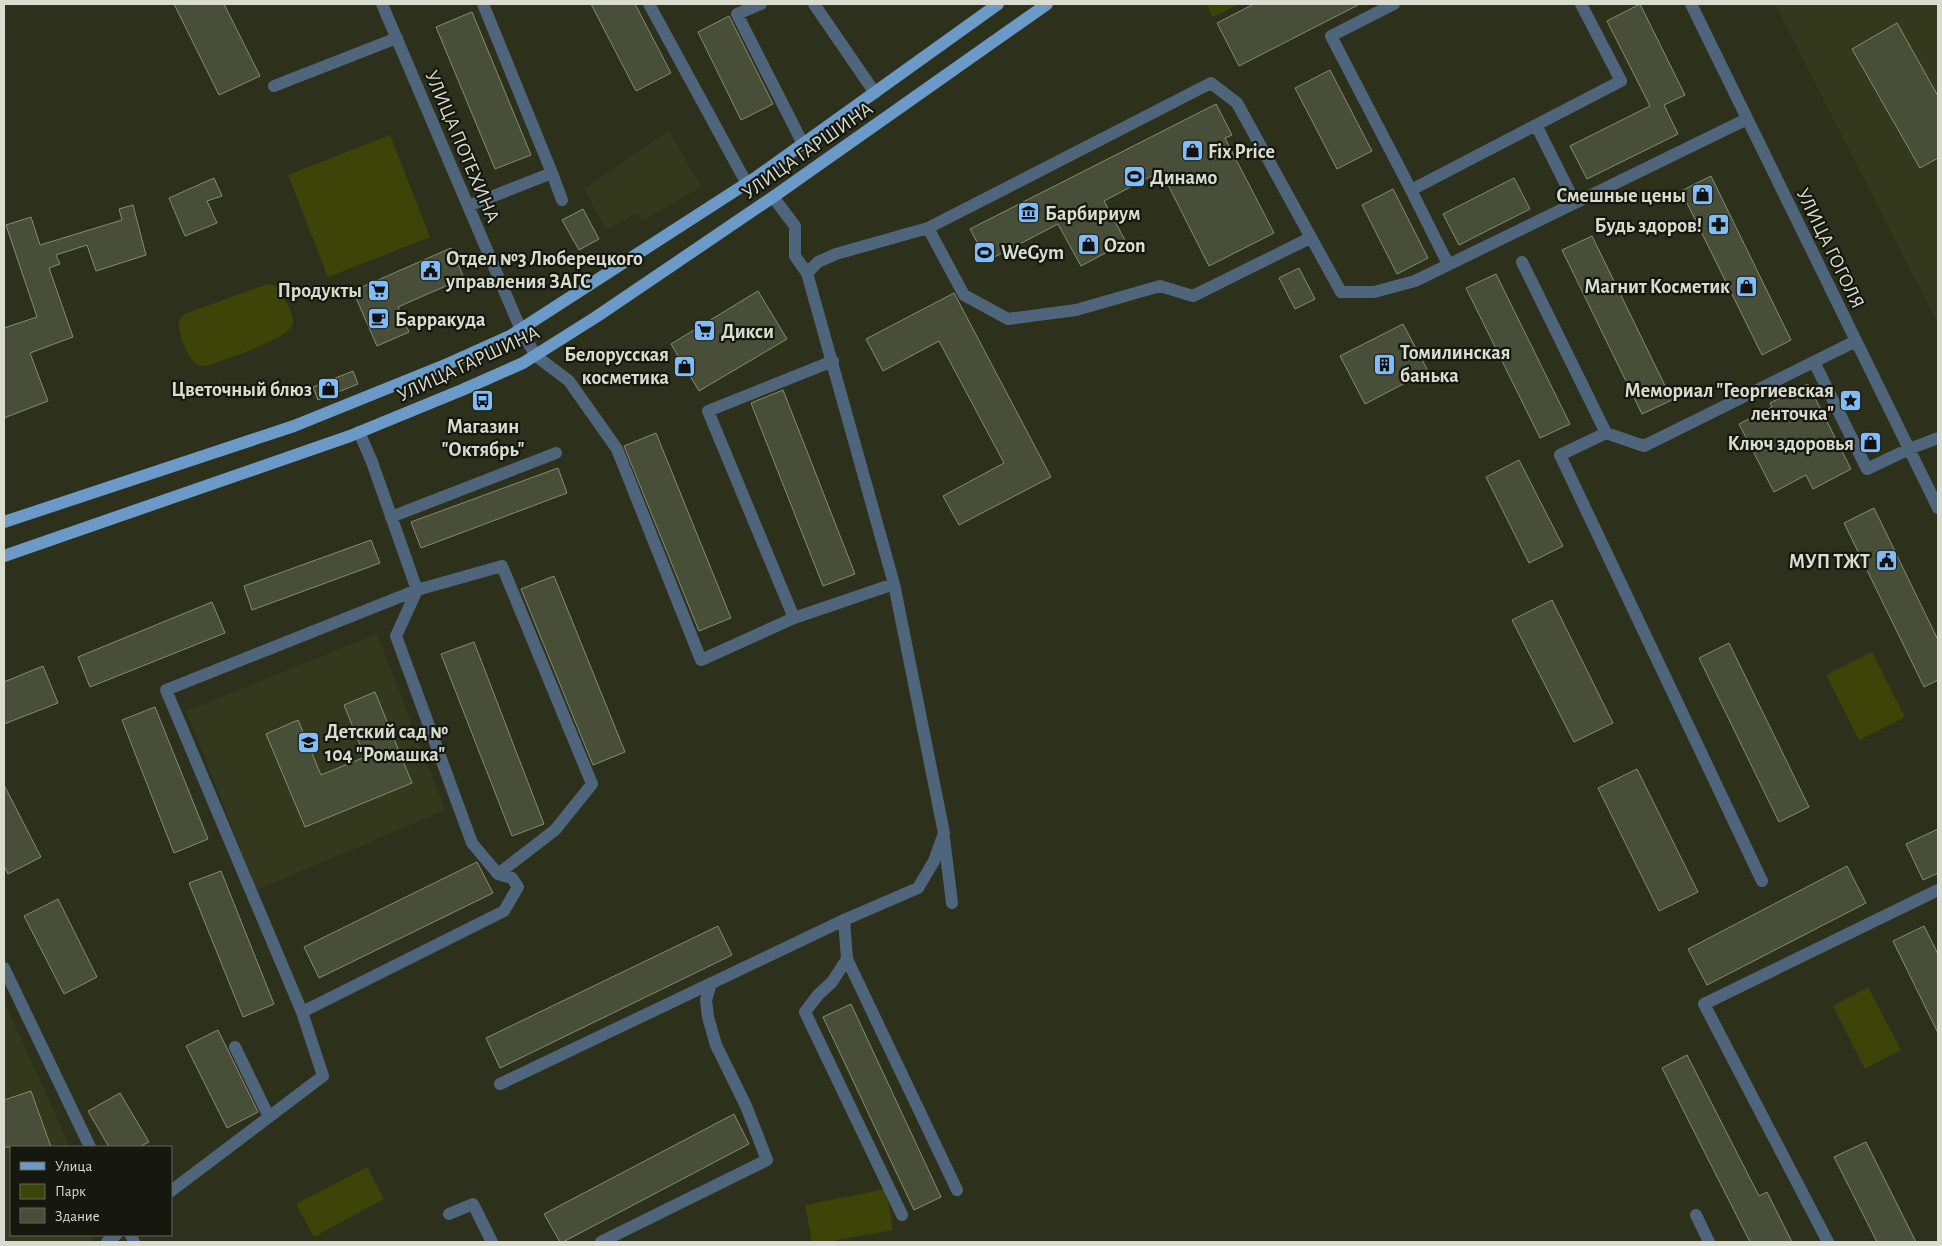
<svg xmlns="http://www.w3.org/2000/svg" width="1942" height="1246" viewBox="0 0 1942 1246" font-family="'Alegreya Sans',sans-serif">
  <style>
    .built { fill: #34391d }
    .green { fill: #3c4408 }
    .building { fill: #494e38; stroke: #868c73 }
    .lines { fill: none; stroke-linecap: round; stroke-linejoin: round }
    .minor { stroke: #4f657c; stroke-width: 12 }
    .major { stroke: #6b9ac9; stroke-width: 12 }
    .labels { text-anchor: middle; stroke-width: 4.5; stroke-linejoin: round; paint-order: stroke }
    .street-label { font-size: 20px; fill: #d9dccf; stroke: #16180f }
    .poi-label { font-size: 20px; font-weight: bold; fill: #d9dccf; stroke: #16180f; text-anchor: start }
  </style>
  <rect width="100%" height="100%" fill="#2d311c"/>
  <path class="built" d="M1775,4H1938V324Z
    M669,131L701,187L642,221L636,213L606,230L584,189Z
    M377,634L445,810L257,890L186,711Z
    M4,1001L70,1147H11V1235H97L90,1242H4Z"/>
  <path class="green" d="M1206,4H1239L1213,17Z
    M390,135L430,237L328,277L288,175Z
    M268,284C280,285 282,291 286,301C289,308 294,316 293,323C291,339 222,360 207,366C202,366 199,366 195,363C188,358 177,331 179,322C180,318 183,316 187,313Z
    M1872,652L1905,717L1859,740L1826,675Z
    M1868,987L1901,1050L1865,1069L1833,1006Z
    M367,1167L384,1199L314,1237L296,1204Z
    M886,1189L893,1230L827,1242H812L805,1205Z"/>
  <path class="building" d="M174,4H224L260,76L219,95Z
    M591,4H635L671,73L636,91Z
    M1254,4H1360L1239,66L1217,23Z
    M1640,4L1685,95L1664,105L1678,134L1587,179L1570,146L1650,106L1607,21Z
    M472,12L531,155L495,169L436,27Z
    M729,16L773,104L741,120L698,32Z
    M1897,23L1938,96V158L1920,168L1852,49Z
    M1330,70L1372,151L1337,169L1295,88Z
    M1216,104L1232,135L1225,138L1274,233L1209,266L1161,171L1104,201L1126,242L1081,266L1058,224L987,261L970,229Z
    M1711,176L1791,340L1762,355L1681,191Z
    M214,178L222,196L207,201L217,223L185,236L169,198Z
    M1514,178L1530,209L1459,245L1443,214Z
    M1393,189L1428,258L1397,274L1362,205Z
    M133,205L146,255L96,271L87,245L56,255L60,264L49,268L73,337L30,353L48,401L4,418V328L37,317L6,225L31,217L40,245L122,220L119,209Z
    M583,209L599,239L579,250L562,220Z
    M1592,236L1672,400L1642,414L1562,250Z
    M451,248L464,278L398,307L409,332L377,346L353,291Z
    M1299,268L1315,299L1295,309L1279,278Z
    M1496,274L1570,424L1540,438L1466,288Z
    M758,291L787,339L699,391L671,344Z
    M954,293L1051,477L959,525L943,496L1004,463L939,341L883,371L866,339Z
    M1403,324L1428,371L1365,404L1340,356Z
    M353,371L358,384L318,400L313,387Z
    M1808,384L1851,469L1813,489L1806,475L1774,492L1739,424L1772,407L1770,403Z
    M783,390L855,574L823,586L751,403Z
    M656,433L731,618L699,631L624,446Z
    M1519,460L1563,546L1529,563L1486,477Z
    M558,468L567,493L421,548L411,522Z
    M1874,508L1938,640V680L1924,687L1844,523Z
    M371,540L380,563L252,610L244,586Z
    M554,576L625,752L593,765L521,589Z
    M1552,600L1613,723L1574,742L1512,620Z
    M212,602L225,633L90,687L78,657Z
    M474,642L544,824L512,836L441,654Z
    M1729,643L1809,807L1779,822L1699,658Z
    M43,666L58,703L4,724V682Z
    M375,692L412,783L305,827L266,734L298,720L321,775L365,757L344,705Z
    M155,707L208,839L174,853L122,720Z
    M1637,769L1698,892L1659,911L1598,788Z
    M4,785L41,857L8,874L4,866Z
    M1938,829V873L1923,880L1906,844Z
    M477,862L493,893L319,978L304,947Z
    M1847,866L1866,903L1707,985L1688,949Z
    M221,871L274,1004L243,1017L189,883Z
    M58,899L97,977L64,994L24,916Z
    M718,926L732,955L500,1068L486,1038Z
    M1924,926L1938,954V1033L1893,941Z
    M851,1004L941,1197L914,1210L823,1017Z
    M218,1030L258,1112L227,1128L186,1046Z
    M1687,1055L1759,1196L1767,1192L1792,1242H1750L1662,1068Z
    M31,1091L51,1147H4V1100Z
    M120,1093L149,1142L139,1147H109L88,1111Z
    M734,1114L749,1144L563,1242H560L544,1214Z
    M1866,1142L1916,1242H1877L1834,1157Z"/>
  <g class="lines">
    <path class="minor" d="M382,4L521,330L536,356L569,381L617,449L701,660L794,618L894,584
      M649,4L747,184
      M761,4L737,14L803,144
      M814,4L875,93
      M1394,4L1331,36L1411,190L1621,81L1581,4
      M1691,4L1938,508
      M274,86L397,38
      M1536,125L1575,203
      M552,173L562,200
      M1411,190L1448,264
      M468,206L552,173L483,4
      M928,228L964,295L1008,319L1076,310L1160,286L1193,296L1310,238
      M1522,262L1606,433
      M807,273L818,262L836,254L928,228L1211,83L1237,103L1341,292H1374L1415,281L1747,119
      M1814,362L1867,469L1909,449L1938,438
      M391,517L556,453
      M794,618L708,411L833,361
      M944,838L952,903
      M1762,881L1560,455L1606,433L1644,446L1856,341
      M844,920L847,959L957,1190
      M847,959L832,982L818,995L805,1012L902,1215
      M4,968L90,1147
      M302,1012L166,690L417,590L502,566L592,784L555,830L498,874L472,843L396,636L417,590L372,462L359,432
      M235,1047L269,1117
      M500,1084L844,920L918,888L934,861L944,833L894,584L807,273L795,256V226L773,197
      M171,1191L323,1076L302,1012L504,911L518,887L512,878L498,874
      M449,1214L473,1204L492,1242
      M1696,1215L1709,1242
      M131,1235L134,1242
      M107,1242L116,1235
      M601,1242L767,1160L746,1106L716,1045L708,1017L706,1000L711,983
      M1828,1242L1704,1004L1938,890"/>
    <path class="major" d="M4,522L294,426L450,363L510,336L758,176L998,4
      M4,556L350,436L462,390L523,363L596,317L773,197L1047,4"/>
  </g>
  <defs>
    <symbol id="shop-square" viewBox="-11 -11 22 22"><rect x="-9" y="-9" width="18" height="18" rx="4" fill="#7fbdfa" stroke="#16180f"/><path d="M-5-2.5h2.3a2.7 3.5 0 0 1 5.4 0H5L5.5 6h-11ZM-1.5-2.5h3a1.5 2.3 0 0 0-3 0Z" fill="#111"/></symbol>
    <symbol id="stadium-square" viewBox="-11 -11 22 22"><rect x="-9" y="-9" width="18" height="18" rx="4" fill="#7fbdfa" stroke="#16180f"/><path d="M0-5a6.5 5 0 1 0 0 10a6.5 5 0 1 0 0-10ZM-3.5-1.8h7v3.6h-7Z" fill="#111"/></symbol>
    <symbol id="museum-square" viewBox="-11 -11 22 22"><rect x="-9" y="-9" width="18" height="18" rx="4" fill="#7fbdfa" stroke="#16180f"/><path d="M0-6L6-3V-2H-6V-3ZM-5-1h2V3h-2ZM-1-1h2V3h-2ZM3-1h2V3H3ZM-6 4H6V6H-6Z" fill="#111"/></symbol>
    <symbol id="pharmacy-square" viewBox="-11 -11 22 22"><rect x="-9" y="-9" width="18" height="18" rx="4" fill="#7fbdfa" stroke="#16180f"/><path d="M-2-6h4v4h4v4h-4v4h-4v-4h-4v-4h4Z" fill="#111"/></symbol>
    <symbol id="civic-square" viewBox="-11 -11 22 22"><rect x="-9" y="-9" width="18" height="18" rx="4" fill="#7fbdfa" stroke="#16180f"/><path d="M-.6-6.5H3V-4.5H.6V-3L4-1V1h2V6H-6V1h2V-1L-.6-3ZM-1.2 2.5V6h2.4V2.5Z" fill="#111"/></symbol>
    <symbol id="supermarket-square" viewBox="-11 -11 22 22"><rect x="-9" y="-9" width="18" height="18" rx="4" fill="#7fbdfa" stroke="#16180f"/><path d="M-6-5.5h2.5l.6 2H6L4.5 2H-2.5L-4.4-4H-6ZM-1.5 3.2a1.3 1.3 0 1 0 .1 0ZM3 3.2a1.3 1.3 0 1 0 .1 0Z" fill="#111"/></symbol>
    <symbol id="cafe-square" viewBox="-11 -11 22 22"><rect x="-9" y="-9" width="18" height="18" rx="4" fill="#7fbdfa" stroke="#16180f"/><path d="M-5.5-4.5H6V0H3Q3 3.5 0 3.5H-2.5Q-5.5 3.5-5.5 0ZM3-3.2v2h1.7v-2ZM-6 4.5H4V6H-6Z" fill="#111"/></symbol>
    <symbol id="building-square" viewBox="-11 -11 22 22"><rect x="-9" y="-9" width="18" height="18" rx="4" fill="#7fbdfa" stroke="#16180f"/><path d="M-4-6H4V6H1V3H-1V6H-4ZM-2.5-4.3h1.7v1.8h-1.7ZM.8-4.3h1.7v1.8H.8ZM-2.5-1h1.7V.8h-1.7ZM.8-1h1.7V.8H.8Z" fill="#111"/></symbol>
    <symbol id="bus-square" viewBox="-11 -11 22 22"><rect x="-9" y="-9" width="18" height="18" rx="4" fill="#7fbdfa" stroke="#16180f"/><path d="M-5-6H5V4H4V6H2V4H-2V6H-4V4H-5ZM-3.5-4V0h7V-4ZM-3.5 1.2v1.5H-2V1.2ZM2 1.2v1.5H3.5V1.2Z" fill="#111"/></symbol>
    <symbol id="sight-square" viewBox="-11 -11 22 22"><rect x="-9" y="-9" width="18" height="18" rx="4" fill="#7fbdfa" stroke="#16180f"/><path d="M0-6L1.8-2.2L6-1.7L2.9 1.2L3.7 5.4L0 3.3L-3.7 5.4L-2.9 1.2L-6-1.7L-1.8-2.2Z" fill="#111"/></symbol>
    <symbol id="school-square" viewBox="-11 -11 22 22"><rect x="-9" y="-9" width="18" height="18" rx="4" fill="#7fbdfa" stroke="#16180f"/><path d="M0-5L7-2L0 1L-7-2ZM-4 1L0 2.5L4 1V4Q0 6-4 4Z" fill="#111"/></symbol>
  </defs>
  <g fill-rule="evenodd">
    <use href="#shop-square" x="1180" y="138" width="25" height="25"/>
    <use href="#stadium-square" x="1122" y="164" width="25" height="25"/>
    <use href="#shop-square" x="1690" y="182" width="25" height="25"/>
    <use href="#museum-square" x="1016" y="200" width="25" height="25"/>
    <use href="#pharmacy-square" x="1706" y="212" width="25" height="25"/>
    <use href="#shop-square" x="1076" y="232" width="25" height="25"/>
    <use href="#stadium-square" x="972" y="240" width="25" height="25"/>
    <use href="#civic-square" x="418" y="258" width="25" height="25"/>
    <use href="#shop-square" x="1734" y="274" width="25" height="25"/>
    <use href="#supermarket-square" x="366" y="278" width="25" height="25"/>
    <use href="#cafe-square" x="366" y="306" width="25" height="25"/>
    <use href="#supermarket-square" x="692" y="318" width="25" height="25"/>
    <use href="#building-square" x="1372" y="352" width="25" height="25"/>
    <use href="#shop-square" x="672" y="354" width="25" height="25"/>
    <use href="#shop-square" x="316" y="376" width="25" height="25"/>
    <use href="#bus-square" x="470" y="388" width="25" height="25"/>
    <use href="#sight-square" x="1838" y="388" width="25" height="25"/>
    <use href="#shop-square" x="1858" y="430" width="25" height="25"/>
    <use href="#civic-square" x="1874" y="548" width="25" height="25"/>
    <use href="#school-square" x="296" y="730" width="25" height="25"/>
  </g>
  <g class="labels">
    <g class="street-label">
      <text transform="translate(463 146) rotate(67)" y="7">УЛИЦА ПОТЕХИНА</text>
      <text transform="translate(807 150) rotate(-35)" y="7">УЛИЦА ГАРШИНА</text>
      <text transform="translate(1831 248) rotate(64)" y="7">УЛИЦА ГОГОЛЯ</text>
      <text transform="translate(468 363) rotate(-25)" y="7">УЛИЦА ГАРШИНА</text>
    </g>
    <g class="poi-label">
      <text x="1208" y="158">Fix Price</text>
      <text x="1150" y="184">Динамо</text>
      <text x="1686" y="202" text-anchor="end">Смешные цены</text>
      <text x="1045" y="220">Барбириум</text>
      <text x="1702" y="232" text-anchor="end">Будь здоров!</text>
      <text x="1104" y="252">Ozon</text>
      <text x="1001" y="259">WeGym</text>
      <text x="446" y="265">Отдел №3 Люберецкого<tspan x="446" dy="23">управления ЗАГС</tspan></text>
      <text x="1730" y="293" text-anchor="end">Магнит Косметик</text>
      <text x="362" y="297" text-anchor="end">Продукты</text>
      <text x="395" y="326">Барракуда</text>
      <text x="721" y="338">Дикси</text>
      <text x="1400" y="359">Томилинская<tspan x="1400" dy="23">банька</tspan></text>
      <text x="669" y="361" text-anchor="end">Белорусская<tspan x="669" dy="23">косметика</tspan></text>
      <text x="312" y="396" text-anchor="end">Цветочный блюз</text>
      <text x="1834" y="397" text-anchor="end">Мемориал "Георгиевская<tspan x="1834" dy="23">ленточка"</tspan></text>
      <text x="483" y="433" text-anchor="middle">Магазин<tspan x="483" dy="23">"Октябрь"</tspan></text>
      <text x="1854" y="450" text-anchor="end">Ключ здоровья</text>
      <text x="1870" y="568" text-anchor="end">МУП ТЖТ</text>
      <text x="325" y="738">Детский сад №<tspan x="325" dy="23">104 "Ромашка"</tspan></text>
    </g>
  </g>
  <rect width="1942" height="1246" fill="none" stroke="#d9dccf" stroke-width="10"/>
  <rect x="10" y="1146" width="162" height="90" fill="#16180f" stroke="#64665c"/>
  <rect x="20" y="1162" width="25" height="8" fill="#6b9ac9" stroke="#64665c"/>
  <text x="55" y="1171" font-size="15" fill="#d9dccf">Улица</text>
  <rect x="20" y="1184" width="25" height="15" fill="#3c4408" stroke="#64665c"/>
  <text x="55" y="1196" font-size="15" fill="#d9dccf">Парк</text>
  <rect x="20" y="1208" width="25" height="15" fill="#494e38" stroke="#64665c"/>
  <text x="55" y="1221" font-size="15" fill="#d9dccf">Здание</text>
</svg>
